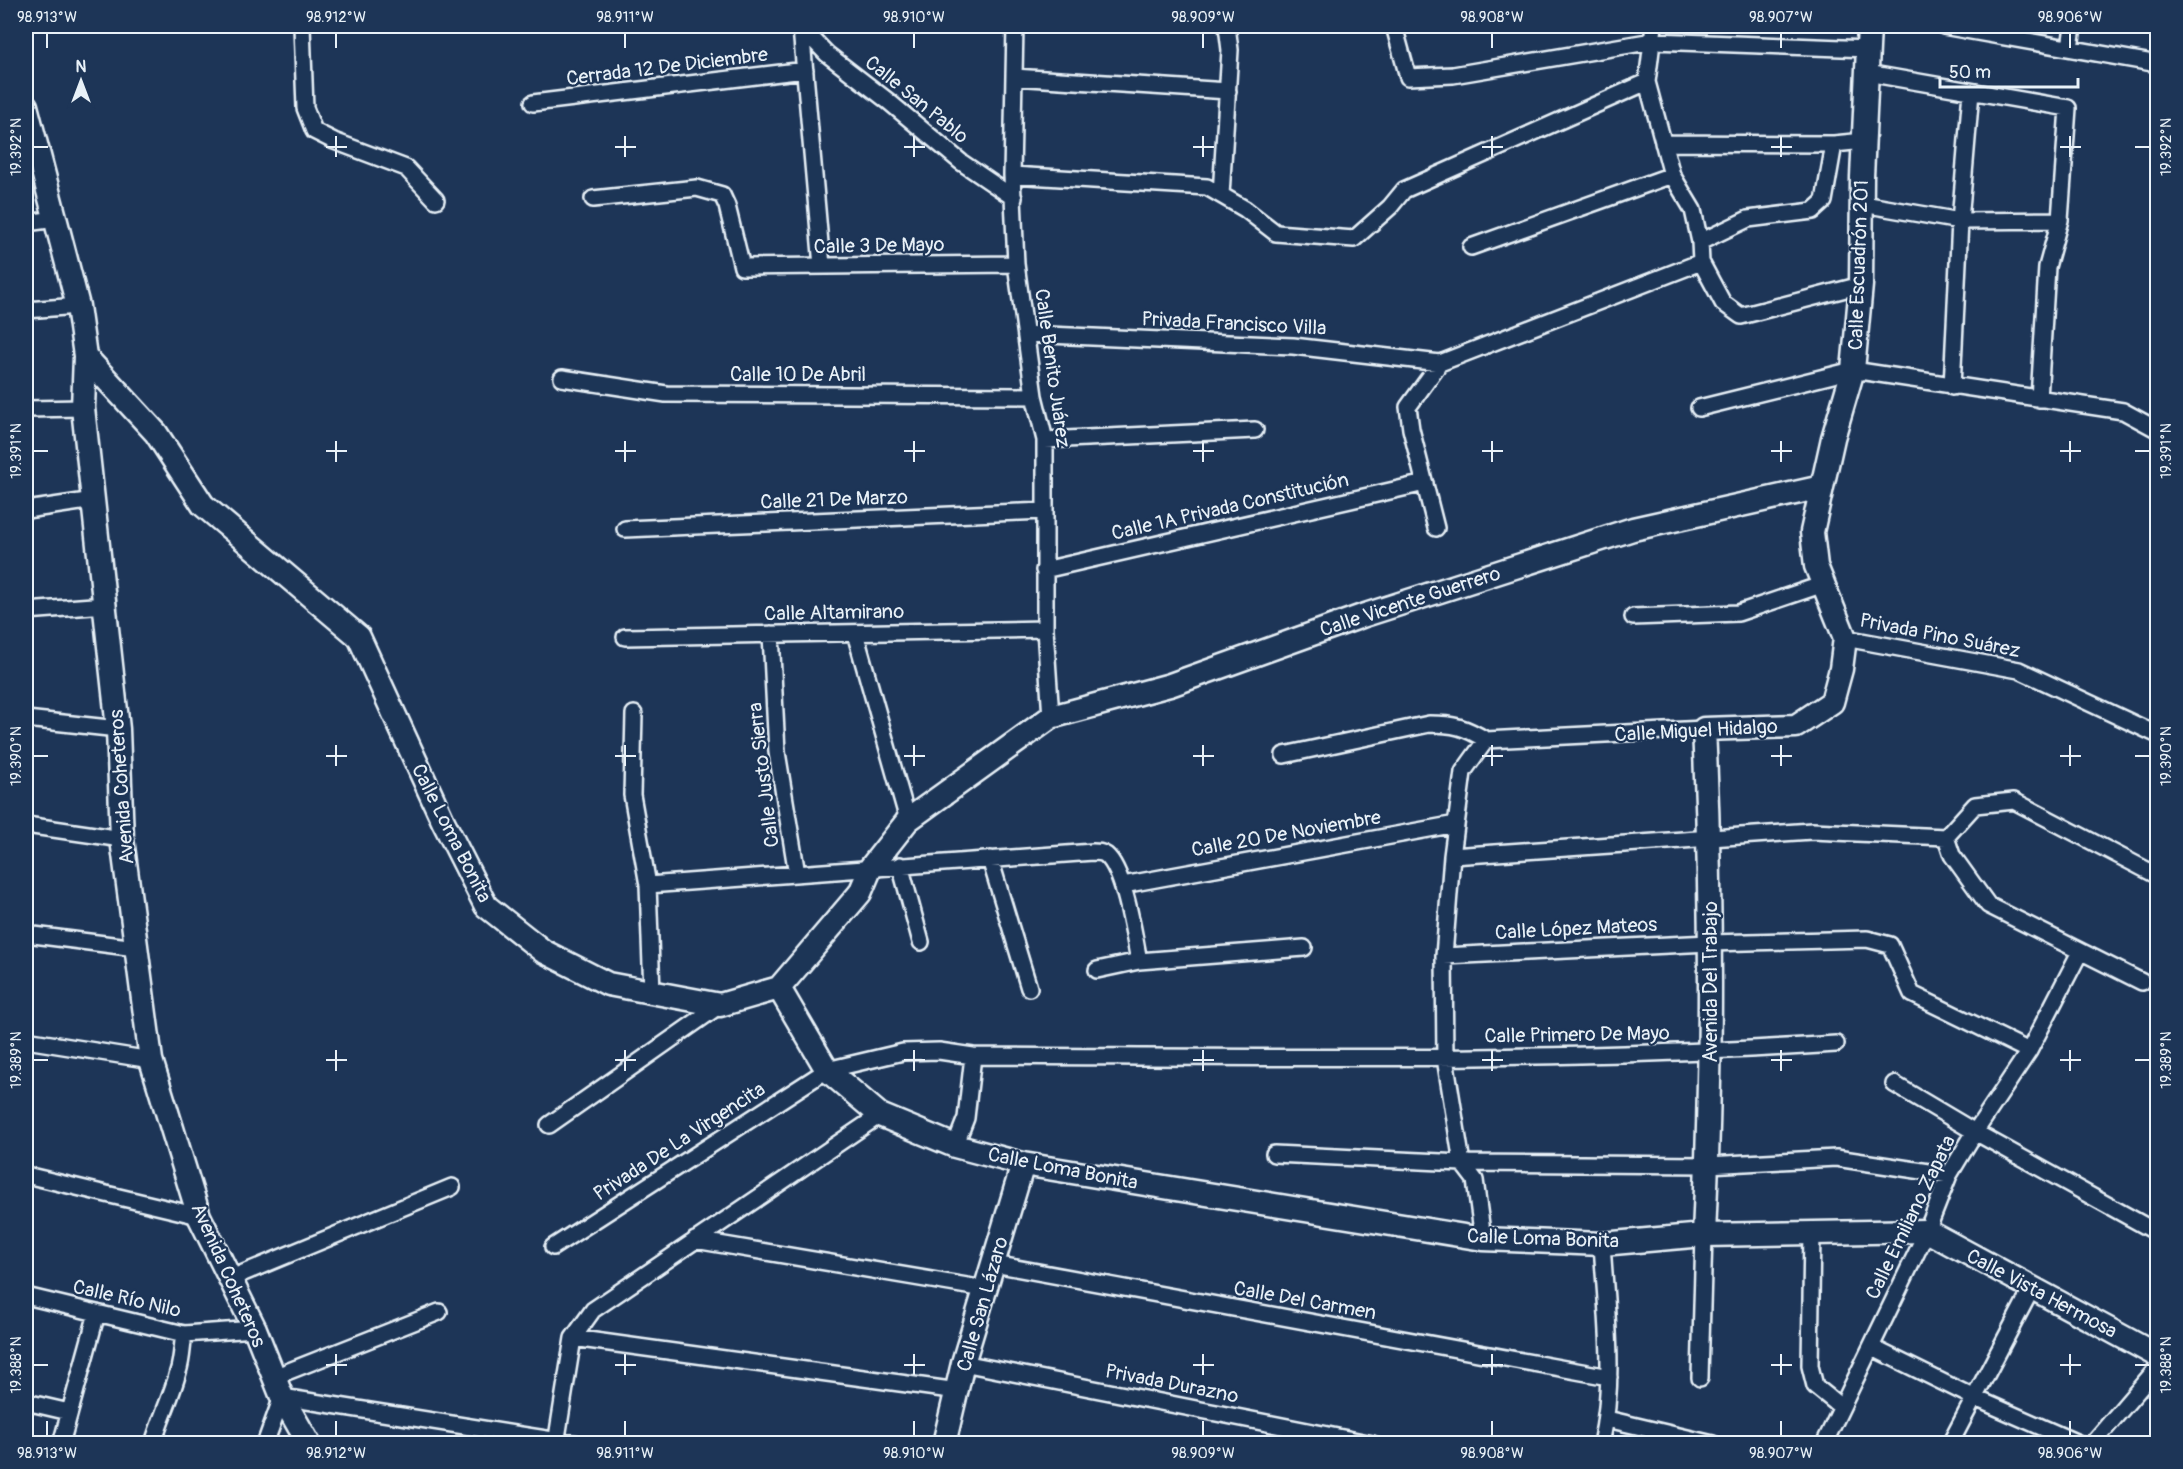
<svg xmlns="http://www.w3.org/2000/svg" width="2183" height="1469" viewBox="0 0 2183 1469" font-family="Pangolin,sans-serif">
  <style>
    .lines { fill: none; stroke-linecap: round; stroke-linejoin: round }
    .street-casing { stroke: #e8f1f8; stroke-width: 20 }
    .secondary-casing { stroke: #e8f1f8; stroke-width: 27 }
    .street { stroke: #1d3557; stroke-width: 15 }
    .secondary { stroke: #1d3557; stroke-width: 22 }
    .ticks { fill: none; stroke: #e8f1f8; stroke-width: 2 }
    .labels { text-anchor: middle; stroke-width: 4.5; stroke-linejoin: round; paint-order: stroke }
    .street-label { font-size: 20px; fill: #e8f1f8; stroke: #1d3557 }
    .neatline { fill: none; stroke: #e8f1f8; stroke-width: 2 }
    .ticks-label { font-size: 15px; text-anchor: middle; fill: #e8f1f8 }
  </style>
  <rect width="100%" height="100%" fill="#1d3557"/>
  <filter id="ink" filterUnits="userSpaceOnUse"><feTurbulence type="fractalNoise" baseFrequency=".0167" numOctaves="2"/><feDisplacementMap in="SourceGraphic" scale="12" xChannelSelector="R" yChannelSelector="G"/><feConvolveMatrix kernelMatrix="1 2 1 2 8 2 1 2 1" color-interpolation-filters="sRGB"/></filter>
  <g filter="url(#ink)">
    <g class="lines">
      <defs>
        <path id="street" d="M302,26L305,108L314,131L334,141L406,168L436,200
          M800,26L827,54L888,101L961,162L1014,198
          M1015,26L1012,175L1016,264L1034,396L1045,440V629L1051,717
          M1394,26L1408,77L1453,75L1653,41L1869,49
          M1943,26L2158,64
          M801,28L822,266
          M2070,48L2073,26
          M1867,73L2068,108L2060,220L2047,267L2039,399
          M1014,77L1228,91
          M533,103L805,70
          M1663,143L1834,144L1864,141
          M1012,175L1207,187L1245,209L1276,233L1354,239L1390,207L1404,190L1647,82
          M1221,195L1230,50L1227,26
          M593,199L697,188L722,195L727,206L742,267L1016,264
          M1863,204L1960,221L2060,220
          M26,223L56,219
          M1700,242L1748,219L1813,211L1824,201L1834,144
          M1471,247L1672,175
          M1701,262L1723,303L1741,316L1861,285
          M26,310L78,306
          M1026,334L1293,346L1440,363
          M562,378L666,394L1034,396
          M1952,387L1960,221L1971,92
          M1699,408L1853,370L2123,411L2158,430
          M26,409L83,408
          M1045,440L1255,430
          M26,510L94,500
          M1436,528L1411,429L1408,407L1440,363L1701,262L1700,242L1693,210L1672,175L1647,82L1654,26
          M625,529L1044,511
          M1044,570L1425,483
          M26,611L106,605
          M1633,617L1738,613L1824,584
          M855,633L908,820
          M771,634L777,752L797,874
          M625,637L1045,629
          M1845,638L2019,670L2158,735
          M634,714L632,795L648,885L652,992
          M26,719L118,729
          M1486,740L1704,729
          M1284,755L1429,724C1454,724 1465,727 1486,740
          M26,825L122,839
          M1946,837L1952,855L1988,905L2142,982
          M1452,856L1812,831L1946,837L1975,805L2014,801L2158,876
          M990,859L1029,988
          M900,865L921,942
          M648,885L1093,852C1098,852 1102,852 1106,855C1125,871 1134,936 1139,961
          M1123,885L1456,824
          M26,934L136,948
          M1444,956L1709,943L1867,939L1890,945L1912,994L2029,1051
          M1097,970L1139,961L1304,948
          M26,1040L151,1060
          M1894,1084L1975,1132L2158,1233
          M549,1125L720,1005
          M955,1146L966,1118L973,1056
          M1274,1154L1462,1163L1708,1165L1836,1158L1949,1175
          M26,1175L199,1216
          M1812,1232L1810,1366L1815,1386L1841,1407
          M1483,1239L1475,1180L1462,1163L1445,1058L1444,956L1452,856L1463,772L1486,740
          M695,1240L985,1289
          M553,1247L827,1070L903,1052L939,1051L973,1056C1261,1057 1549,1063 1836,1044
          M994,1264L1609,1377
          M229,1279L452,1187
          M26,1296L184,1334L255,1329
          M573,1338L958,1391
          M1871,1347L1973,1397L2080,1444
          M963,1363L1373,1444
          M274,1377L439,1312
          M1700,1378L1704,1235
          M26,1402L69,1412
          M1607,1419L1713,1444
          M61,1444L97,1313
          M153,1444C160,1419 172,1396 178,1372C182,1360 182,1346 184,1334
          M265,1444L282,1397L578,1444
          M556,1444L573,1338L593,1310L880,1115
          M1601,1444C1616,1379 1606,1310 1602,1244
          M1824,1444L1927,1231L1949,1175L1975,1132L2029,1051L2080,952
          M1950,1444L2032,1288
          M2092,1444L2158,1367"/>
        <path id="secondary" d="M26,106L78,306L85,356L83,408L118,729L122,839L151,1060L199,1216L255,1329L282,1397L309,1444
          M85,356L156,433L203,505L359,637L443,821L486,906L543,951L608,984L720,1005L779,988
          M779,988L827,1070L880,1115L955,1146L1023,1164L1483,1239L1602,1244L1704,1235L1927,1231L2158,1356
          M779,988L860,893L871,867L908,820L1051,717L1170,685L1362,616L1633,529L1822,487
          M1704,1235C1712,1066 1712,898 1704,729L1796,726L1832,702L1841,669L1845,638L1816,566L1812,532L1833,438L1853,370L1861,285L1862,177L1869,26
          M944,1444L963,1363L1023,1164"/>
      </defs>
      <use href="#street" class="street-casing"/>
      <use href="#secondary" class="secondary-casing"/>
      <use href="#street" class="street"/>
      <use href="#secondary" class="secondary"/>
    </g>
  </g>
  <path class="ticks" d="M47,33V48M336,33V48M625,33V48M914,33V48M1203,33V48M1492,33V48M1781,33V48M2070,33V48M336,136V157M625,136V157M914,136V157M1203,136V157M1492,136V157M1781,136V157M2070,136V157M33,147H48M326,147H347M615,147H636M904,147H925M1193,147H1214M1482,147H1503M1771,147H1792M2060,147H2081M2135,147H2150M336,441V462M625,441V462M914,441V462M1203,441V462M1492,441V462M1781,441V462M2070,441V462M33,451H48M326,451H347M615,451H636M904,451H925M1193,451H1214M1482,451H1503M1771,451H1792M2060,451H2081M2135,451H2150M336,745V766M625,745V766M914,745V766M1203,745V766M1492,745V766M1781,745V766M2070,745V766M33,756H48M326,756H347M615,756H636M904,756H925M1193,756H1214M1482,756H1503M1771,756H1792M2060,756H2081M2135,756H2150M336,1050V1071M625,1050V1071M914,1050V1071M1203,1050V1071M1492,1050V1071M1781,1050V1071M2070,1050V1071M33,1060H48M326,1060H347M615,1060H636M904,1060H925M1193,1060H1214M1482,1060H1503M1771,1060H1792M2060,1060H2081M2135,1060H2150M336,1354V1375M625,1354V1375M914,1354V1375M1203,1354V1375M1492,1354V1375M1781,1354V1375M2070,1354V1375M33,1365H48M326,1365H347M615,1365H636M904,1365H925M1193,1365H1214M1482,1365H1503M1771,1365H1792M2060,1365H2081M2135,1365H2150M47,1421V1436M336,1421V1436M625,1421V1436M914,1421V1436M1203,1421V1436M1492,1421V1436M1781,1421V1436M2070,1421V1436"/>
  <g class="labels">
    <g class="street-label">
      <text transform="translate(667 66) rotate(-7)" y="7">Cerrada 12 De Diciembre</text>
      <text transform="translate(917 99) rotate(39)" y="7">Calle San Pablo</text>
      <text transform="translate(879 245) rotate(-1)" y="7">Calle 3 De Mayo</text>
      <text transform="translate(1858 265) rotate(-88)" y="7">Calle Escuadrón 201</text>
      <text transform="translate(1234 323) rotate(3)" y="7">Privada Francisco Villa</text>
      <text transform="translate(1053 368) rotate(82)" y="7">Calle Benito Juárez</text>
      <text x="798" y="381">Calle 10 De Abril</text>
      <text transform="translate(834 499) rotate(-2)" y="7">Calle 21 De Marzo</text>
      <text transform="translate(1230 506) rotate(-13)" y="7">Calle 1A Privada Constitución</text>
      <text transform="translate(1410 601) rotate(-18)" y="7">Calle Vicente Guerrero</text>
      <text transform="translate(834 612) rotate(-1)" y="7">Calle Altamirano</text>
      <text transform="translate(1940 635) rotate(11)" y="7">Privada Pino Suárez</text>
      <text transform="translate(1696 730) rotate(-3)" y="7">Calle Miguel Hidalgo</text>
      <text transform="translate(763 775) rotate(-97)" y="7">Calle Justo Sierra</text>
      <text transform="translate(121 787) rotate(-94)" y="7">Avenida Coheteros</text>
      <text transform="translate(452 833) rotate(63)" y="7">Calle Loma Bonita</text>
      <text transform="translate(1286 833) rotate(-10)" y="7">Calle 20 De Noviembre</text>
      <text transform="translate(1576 928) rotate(-3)" y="7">Calle López Mateos</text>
      <text transform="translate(1710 982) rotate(-90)" y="7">Avenida Del Trabajo</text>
      <text transform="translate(1577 1034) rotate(-1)" y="7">Calle Primero De Mayo</text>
      <text transform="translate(679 1141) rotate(-33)" y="7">Privada De La Virgencita</text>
      <text transform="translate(1063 1168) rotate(11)" y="7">Calle Loma Bonita</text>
      <text transform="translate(1910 1217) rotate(-64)" y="7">Calle Emiliano Zapata</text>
      <text transform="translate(1543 1238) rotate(2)" y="7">Calle Loma Bonita</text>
      <text transform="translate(229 1275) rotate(66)" y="7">Avenida Coheteros</text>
      <text transform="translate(2042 1293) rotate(28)" y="7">Calle Vista Hermosa</text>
      <text transform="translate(127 1298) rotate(13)" y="7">Calle Río Nilo</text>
      <text transform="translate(1305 1300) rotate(10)" y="7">Calle Del Carmen</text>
      <text transform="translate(982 1304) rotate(-74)" y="7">Calle San Lázaro</text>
      <text transform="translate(1172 1383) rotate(11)" y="7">Privada Durazno</text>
    </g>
  </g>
  <rect width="2183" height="1469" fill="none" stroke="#1d3557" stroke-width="66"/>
  <g transform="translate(81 81)" stroke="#1d3557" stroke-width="4.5" paint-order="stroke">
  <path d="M0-4.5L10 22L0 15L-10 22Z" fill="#e8f1f8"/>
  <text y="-9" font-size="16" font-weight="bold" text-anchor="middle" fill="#e8f1f8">N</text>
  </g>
  <path d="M1940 78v9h138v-9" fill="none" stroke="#e8f1f8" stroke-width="3"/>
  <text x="1949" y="78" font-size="18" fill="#e8f1f8" stroke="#1d3557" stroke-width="4.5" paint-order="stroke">50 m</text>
  <rect x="33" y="33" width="2117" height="1403" class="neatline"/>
  <g class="ticks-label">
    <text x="47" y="22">98.913°W</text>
    <text x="336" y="22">98.912°W</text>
    <text x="625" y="22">98.911°W</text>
    <text x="914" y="22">98.910°W</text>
    <text x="1203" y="22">98.909°W</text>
    <text x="1492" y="22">98.908°W</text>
    <text x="1781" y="22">98.907°W</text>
    <text x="2070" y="22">98.906°W</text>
    <text transform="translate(16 147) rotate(-90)" y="5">19.392°N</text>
    <text transform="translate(2166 147) rotate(-90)" y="5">19.392°N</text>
    <text transform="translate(16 451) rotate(-90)" y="5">19.391°N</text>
    <text transform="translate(2166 451) rotate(-90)" y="5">19.391°N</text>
    <text transform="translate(16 756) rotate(-90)" y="5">19.390°N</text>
    <text transform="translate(2166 756) rotate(-90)" y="5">19.390°N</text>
    <text transform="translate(16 1060) rotate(-90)" y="5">19.389°N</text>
    <text transform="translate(2166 1060) rotate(-90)" y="5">19.389°N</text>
    <text transform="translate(16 1365) rotate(-90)" y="5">19.388°N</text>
    <text transform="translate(2166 1365) rotate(-90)" y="5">19.388°N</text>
    <text x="47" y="1458">98.913°W</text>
    <text x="336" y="1458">98.912°W</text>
    <text x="625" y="1458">98.911°W</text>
    <text x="914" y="1458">98.910°W</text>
    <text x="1203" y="1458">98.909°W</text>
    <text x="1492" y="1458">98.908°W</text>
    <text x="1781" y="1458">98.907°W</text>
    <text x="2070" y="1458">98.906°W</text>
  </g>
</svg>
